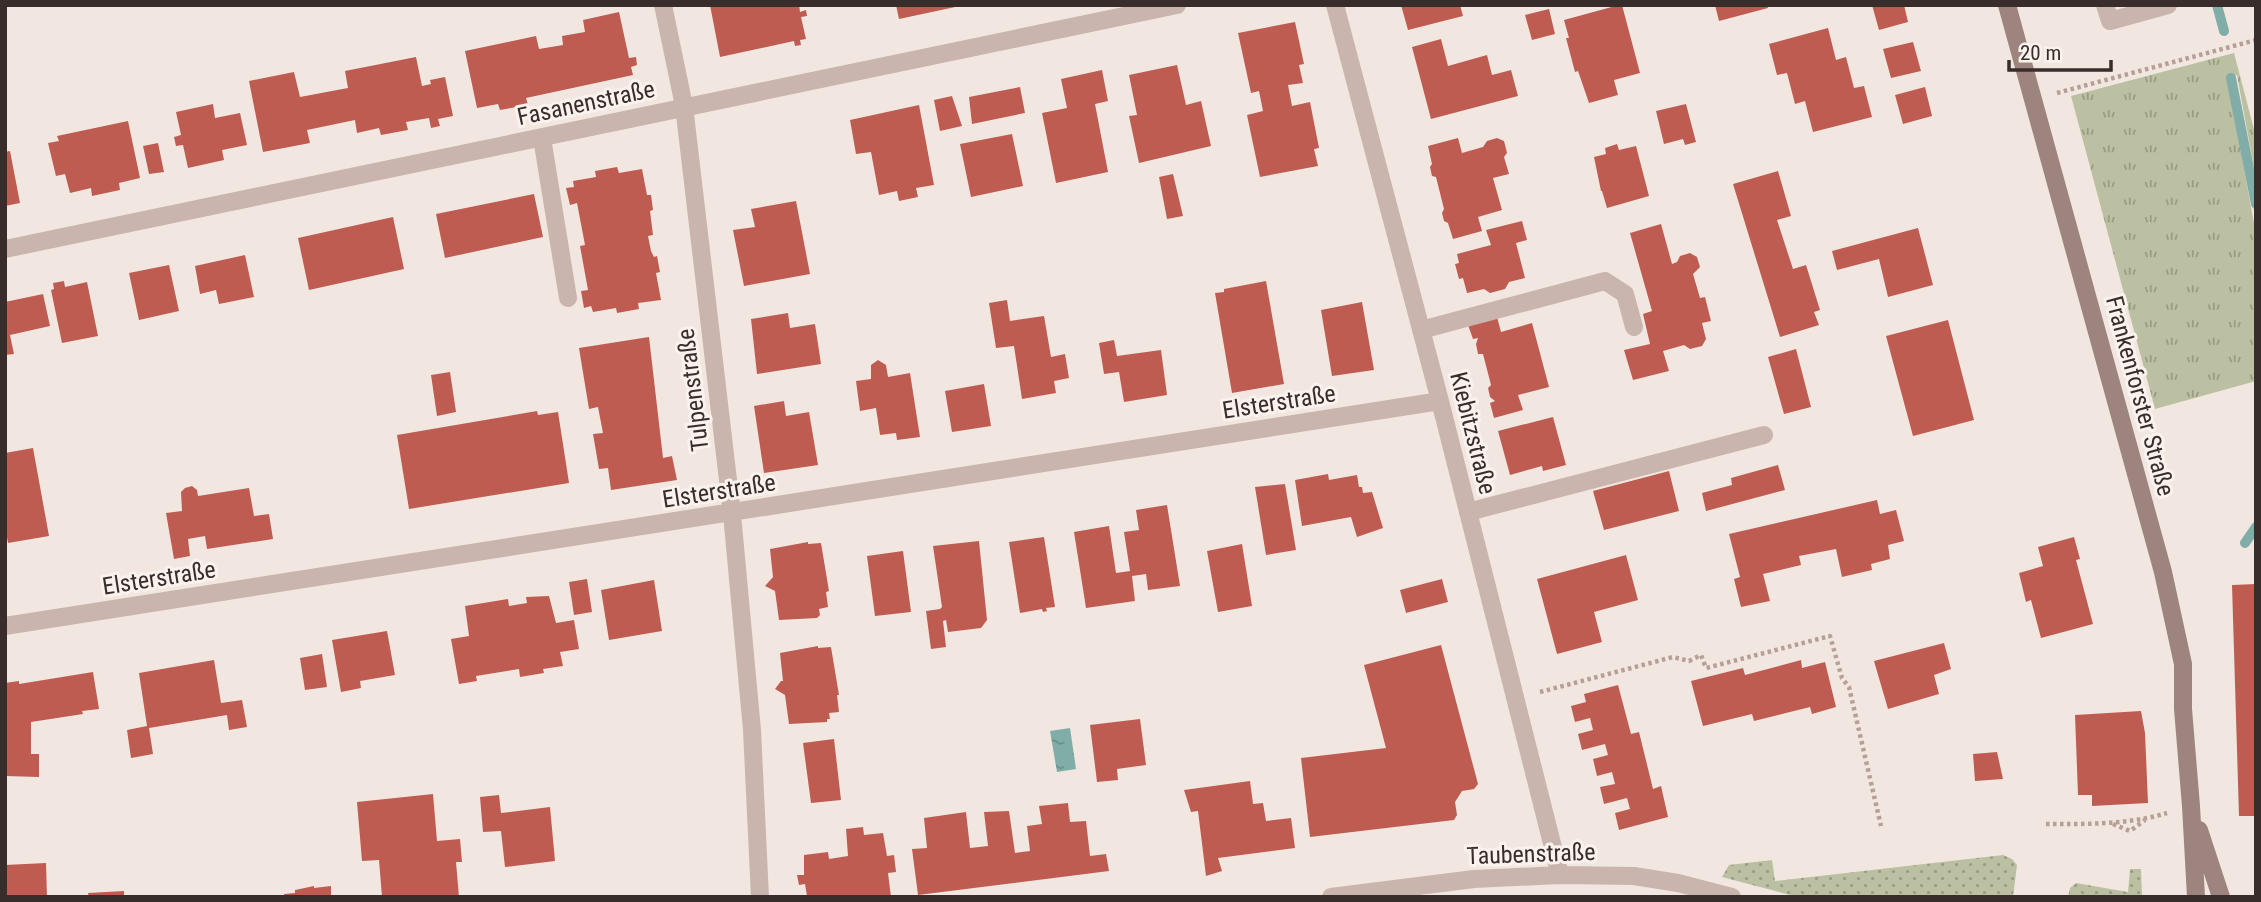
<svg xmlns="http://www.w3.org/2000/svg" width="2261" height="902" viewBox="0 0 2261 902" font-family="'Roboto Condensed',sans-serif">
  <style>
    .grass { fill: url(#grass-dots) }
    .park { fill: url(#park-tufts) }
    .water { fill: url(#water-ripples) }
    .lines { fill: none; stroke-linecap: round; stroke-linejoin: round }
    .stream { stroke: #81ada8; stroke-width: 10 }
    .building { fill: #be5c52 }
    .path { stroke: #b59f97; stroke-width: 4.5; stroke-dasharray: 3.5 3.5; stroke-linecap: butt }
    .service { stroke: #c9b5ad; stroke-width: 18 }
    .minor { stroke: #c9b5ad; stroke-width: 18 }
    .secondary { stroke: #9d847e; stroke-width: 18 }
    .labels { text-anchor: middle; stroke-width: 6; stroke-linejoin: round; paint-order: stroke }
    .street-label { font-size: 24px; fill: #382d2b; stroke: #f9f2ed }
  </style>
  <defs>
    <pattern id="grass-dots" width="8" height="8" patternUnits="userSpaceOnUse" patternTransform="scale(1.75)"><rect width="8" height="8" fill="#bac0a1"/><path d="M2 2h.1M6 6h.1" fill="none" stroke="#989c83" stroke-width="1.8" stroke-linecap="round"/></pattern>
    <pattern id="park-tufts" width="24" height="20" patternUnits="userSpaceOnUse" patternTransform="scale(1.75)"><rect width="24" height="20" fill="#bac0a1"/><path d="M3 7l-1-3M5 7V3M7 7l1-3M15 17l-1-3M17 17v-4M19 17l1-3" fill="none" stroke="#989c83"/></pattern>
    <pattern id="water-ripples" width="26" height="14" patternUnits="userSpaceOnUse" patternTransform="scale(1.75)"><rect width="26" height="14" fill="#81ada8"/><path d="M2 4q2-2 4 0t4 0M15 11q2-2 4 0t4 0" fill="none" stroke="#6b8d89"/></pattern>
  </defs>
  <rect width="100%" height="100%" fill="#f2e7e0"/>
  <path class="grass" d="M2003,855L2012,859L2017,865L2013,897H1798L1722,877L1729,865L1772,860L1775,881Z
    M2130,869H2141L2142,897H2068L2070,888L2076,883L2128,892Z"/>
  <path class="park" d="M2234,53L2256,137V179L2237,75L2227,77L2256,234V381L2155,409L2071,96Z"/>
  <path class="water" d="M1070,728L1076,769L1057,772L1050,731Z"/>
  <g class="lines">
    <path class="stream" d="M2217,5L2224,31
      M2231,78L2256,204
      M2245,543L2256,527"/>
  </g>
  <path class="building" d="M710,5H799L800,12L806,10L807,16L801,17L806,39L800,40L801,45L795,46L794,41L720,57Z
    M896,5H960V6L899,19Z
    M1401,5H1460L1463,16L1408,30Z
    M1619,5H1622L1640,73L1614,80L1618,95L1589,103L1578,71L1575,72L1566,38H1569L1564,20Z
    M1715,5H1767L1768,8L1719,21Z
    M1872,5H1904L1908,22L1879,30Z
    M1549,9L1555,34L1532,40L1525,15Z
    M619,12L629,58L636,57L637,65L631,67L633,75L526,98L528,105L500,110L498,104L477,108L465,51L536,36L539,49L563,45L562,36L585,32L583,20Z
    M1295,22L1304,64L1299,65L1303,83L1288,85L1292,106L1310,102L1319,148L1314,149L1318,166L1260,177L1247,115L1263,111L1259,91L1251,93L1238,33Z
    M1828,28L1836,60L1846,57L1854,88L1864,86L1872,117L1813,132L1805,101L1795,104L1787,73L1777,75L1769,44Z
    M1441,39L1448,66L1487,55L1492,75L1511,70L1518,96L1431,119L1412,47Z
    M1913,42L1921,71L1891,78L1883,49Z
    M416,57L422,86L431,84L430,80L445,77L453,116L438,119L440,126L431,128L429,118L406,122L408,130L381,135L379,128L357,133L355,120L307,130L310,143L263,152L249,81L294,72L300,97L348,88L345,71Z
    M1177,65L1186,105L1201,101L1211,146L1139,163L1129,116L1137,115L1129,75Z
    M1102,70L1108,101L1095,104L1108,172L1056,183L1042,113L1067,108L1061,79Z
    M1020,87L1025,113L972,124L969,97Z
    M1925,87L1932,116L1903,124L1895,95Z
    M952,96L962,126L940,131L934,100Z
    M213,104L215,118L240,113L247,145L222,150L224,160L188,168L183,145L176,146L174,137L181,135L176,112Z
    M1686,104L1696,142L1685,145L1683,139L1664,144L1656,111Z
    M919,105L934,185L916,188L918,197L899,201L897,191L879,195L871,152L856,154L850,120Z
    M128,121L140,178L119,183L120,190L92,196L91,188L70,193L65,174L56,176L48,143L59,141L57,136Z
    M1012,134L1023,186L971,197L960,144Z
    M1458,138L1462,153L1483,147L1487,141L1497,138L1504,141L1507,153L1504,157L1509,174L1493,178L1502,210L1478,217L1482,231L1453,239L1448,223L1444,221L1442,213L1444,209L1436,177L1432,176L1430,167L1432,164L1428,146Z
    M158,143L164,172L149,174L143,146Z
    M1617,144L1619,150L1636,146L1649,196L1607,208L1602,191H1601L1594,157L1606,154L1605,148Z
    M10,151L20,203L5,206V152Z
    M617,167L619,173L642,169L647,195H651L653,210L650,211L653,235L648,236L651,251L654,257L657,256L660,272L656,273L661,300L638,303L639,309L617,313L616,308L593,312L591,306L584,308L581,291L588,290L580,246L585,245L577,203L570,205L566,188L574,187L573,181L596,177L595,171Z
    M1778,171L1791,216L1777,220L1793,269L1806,265L1820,310L1814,312L1819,325L1780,337L1733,184Z
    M1173,174L1183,216L1167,219L1159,177Z
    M534,194L543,237L445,258L436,214Z
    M796,201L810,274L744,286L733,230L755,227L751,209Z
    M393,217L404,269L309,290L298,238Z
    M1522,221L1527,240L1516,243L1525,278L1509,282L1505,289L1490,293L1484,289L1467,293L1463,278L1459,279L1455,264L1459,263L1457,254L1491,245L1486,230Z
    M1661,224L1672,264L1677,262L1680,256L1690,253L1697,257L1700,267L1693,274L1700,298L1705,297L1711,321L1702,323L1706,339L1702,346L1690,349L1684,345L1663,351L1669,371L1633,380L1624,350L1650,344L1643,314L1652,311L1630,233Z
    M1918,228L1933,285L1888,297L1879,259L1837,270L1832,251Z
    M245,255L254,297L219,304L216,290L200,294L195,266Z
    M169,265L179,311L139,320L129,273Z
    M64,281L65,287L87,282L98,336L62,343L51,290L54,289L53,283Z
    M1266,281L1284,384L1232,393L1215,293L1224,292V289Z
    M43,294L50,326L10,335L14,354L5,355V302Z
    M1007,300L1010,321L1044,316L1051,357L1065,354L1069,378L1054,381L1056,393L1022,399L1014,346L996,348L989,303Z
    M1362,302L1374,370L1332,376L1321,310Z
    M788,313L790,328L815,324L821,364L757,374L751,319Z
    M1497,317L1501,332L1532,323L1549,387L1518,395L1523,410L1494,418L1490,403L1495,401L1490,397L1488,388L1491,385L1483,354H1478L1476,344L1478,338L1473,339L1468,325Z
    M1948,320L1974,420L1913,436L1886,336Z
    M649,337L663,458L672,456L677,480L611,490L608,468L599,469L593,434L603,433L598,407L589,409L579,348Z
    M1114,340L1117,356L1161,350L1167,395L1124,402L1119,372L1104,374L1099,343Z
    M1796,349L1811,407L1784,414L1768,357Z
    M878,360L886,365L888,377L910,373L920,437L897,440L896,433L880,435L876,408L860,411L856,381L871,379V365Z
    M450,372L456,412L437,416L431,375Z
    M984,384L991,426L952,432L945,391Z
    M784,401L786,416L809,412L818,465L764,473L754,406Z
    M537,411L538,415L558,412L569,483L409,509L397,435Z
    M1553,417L1566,465L1543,471L1542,466L1510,475L1498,431Z
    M33,448L49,536L8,543L5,526V453Z
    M1778,465L1785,490L1706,511L1702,493L1732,485L1731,478Z
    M1669,471L1679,511L1604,530L1593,491Z
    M1328,474L1329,480L1357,475L1359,487H1362L1363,493L1372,492L1383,528L1357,537L1351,517L1302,526L1295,480Z
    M1285,484L1296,550L1266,555L1255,487Z
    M192,486L197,490L198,496L249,488L254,516L269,514L273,539L207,549L205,536L188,539L190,556L174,559L166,513L182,511L181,492L185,488Z
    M1877,500L1880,514L1896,510L1904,541L1888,545L1890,559L1871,564L1872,570L1842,577L1836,549L1799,556L1801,565L1763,574L1770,601L1741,607L1734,579L1740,577L1729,534Z
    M1167,505L1180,586L1148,590L1146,574L1132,576L1135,601L1086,608L1074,532L1109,526L1116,573L1130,571L1124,532L1139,530L1136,510Z
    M1044,537L1055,607L1046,608L1047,611L1043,612L1042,609L1020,613L1009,542Z
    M2074,537L2080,559L2076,560L2093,624L2041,638L2031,600L2026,602L2019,573L2043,566L2038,547Z
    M979,541L987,620L981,628L948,632L946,620L943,621L946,647L931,649L926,611L940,609L942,607L933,546Z
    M808,542V544L821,543L829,591L826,592L828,607L819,609L820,615L817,618L779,620L775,591L765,586L773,577L770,549Z
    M1242,544L1252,606L1218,612L1207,551Z
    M903,551L911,612L875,616L867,556Z
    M1626,555L1638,600L1594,612L1602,642L1557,654L1537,579Z
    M587,579L592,612L574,615L569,582Z
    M1442,579L1448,602L1406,613L1400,590Z
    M654,580L662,631L609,640L601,590Z
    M2256,584V816H2239L2232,585Z
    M549,596L556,623L574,620L579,649L560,652L563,666L543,669L544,673L520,677L519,669L476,676L477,681L459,684L451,639L469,636L465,606L508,599L509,606L527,603L526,597Z
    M387,631L395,675L360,681L361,688L341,692L332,640Z
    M1944,643L1951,669L1934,675L1939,694L1888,709L1874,661Z
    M1441,645L1478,784L1474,789L1462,791L1455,802L1457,815L1454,820L1310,837L1301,758L1386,748L1364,665Z
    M818,646V648L831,647L839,695H837L839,712L829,713L830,719H827V722L789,724L785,695L775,689L781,681H783L780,653Z
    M322,654L327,687L305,690L300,658Z
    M214,660L221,703L242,700L247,727L229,730L227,715L149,728L153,754L131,758L127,730L147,726L139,673Z
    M1801,660L1802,668L1825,662L1836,707L1812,714L1810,707L1754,721L1752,714L1703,726L1691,681L1743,668L1745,675Z
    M93,672L99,709L82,711L83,714L31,722V754H39V777L5,776V683L19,681V684Z
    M1618,685L1631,734L1639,732L1653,789L1661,786L1668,817L1619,830L1615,813L1630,809L1627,798L1604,804L1600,787L1615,784L1612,772L1597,776L1593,759L1608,755L1605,744L1582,750L1578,734L1593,730L1590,718L1575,722L1571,706L1586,702L1584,694Z
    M2141,711L2145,733L2148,803L2092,806V795H2078L2075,715Z
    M1140,719L1146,765L1117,769L1118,780L1097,782L1090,725Z
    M834,739L841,800L811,803L803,743Z
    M1997,752L2003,779L1975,781L1973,754Z
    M1250,781L1253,804L1263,803L1266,821L1291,818L1295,848L1218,858L1222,871L1206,876L1198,811L1191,812L1184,790Z
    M433,794L437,841L460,839L462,862H456L459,897H382L379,860L362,861L357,802Z
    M499,795L501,813L550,807L555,861L505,867L501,831L483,832L480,797Z
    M1068,803L1070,822L1086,821L1090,856L1106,854L1109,871L918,895L912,849L927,848L924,818L966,812L970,848L988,846L984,812L1009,811L1015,853L1030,851L1027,826L1042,824L1039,806Z
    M863,827L864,835L883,833L887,856L894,855L896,872L888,873L891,897L807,896L805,884L799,885L797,875H804V855L828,852L829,859L848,856L846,829Z
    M46,863L47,897H5V865Z
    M314,886V888L331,886V897H284V894L295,893V890Z
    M124,891V897H89L88,893Z"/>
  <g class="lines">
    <path class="path" d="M2057,93L2256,40
      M1540,692L1673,657L1689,661L1701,655L1706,668L1830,636L1842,678L1849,687L1881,826
      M2046,824C2087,824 2127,825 2167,813
      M2113,824L2130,831L2145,820"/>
    <path class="service" d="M2105,5L2110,21L2168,5
      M542,138L568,298
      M1421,330L1605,281L1625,294L1634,327
      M1468,512L1764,435"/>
    <path class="minor" d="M663,5L684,106L732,514L752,730L760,897
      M1335,5L1440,401L1560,875
      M5,249L1177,5
      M5,626L1440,401
      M1331,897L1474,879L1560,875L1634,876L1678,883L1732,897"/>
    <path class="secondary" d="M2007,5L2163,572L2183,664V709L2191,806L2196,897
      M2199,830L2221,897"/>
  </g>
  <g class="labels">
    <g class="street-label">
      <text transform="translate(586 103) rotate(-12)" y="8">Fasanenstraße</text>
      <text transform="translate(693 390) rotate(-97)" y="8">Tulpenstraße</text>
      <text transform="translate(2140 396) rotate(75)" y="8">Frankenforster Straße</text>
      <text transform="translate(1279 402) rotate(-9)" y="8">Elsterstraße</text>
      <text transform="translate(1473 433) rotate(76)" y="8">Kiebitzstraße</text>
      <text transform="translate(719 491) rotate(-9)" y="8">Elsterstraße</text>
      <text transform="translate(159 578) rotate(-9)" y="8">Elsterstraße</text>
      <text transform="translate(1531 854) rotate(-2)" y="8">Taubenstraße</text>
    </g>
  </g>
  <rect width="2261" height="902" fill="none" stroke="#382d2b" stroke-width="14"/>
  <path d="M2009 60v10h102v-10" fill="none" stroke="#382d2b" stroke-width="3.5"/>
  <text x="2020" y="60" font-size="21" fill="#382d2b" stroke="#f9f2ed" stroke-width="5" paint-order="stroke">20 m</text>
</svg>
